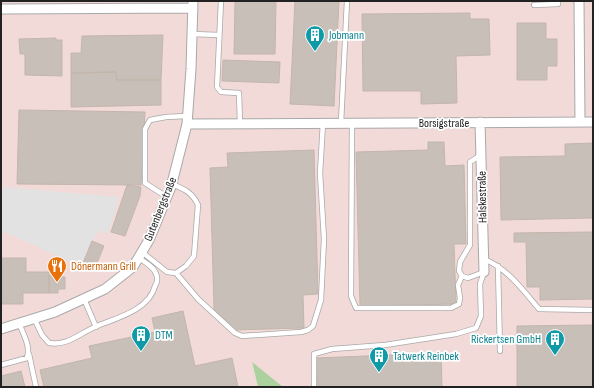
<svg xmlns="http://www.w3.org/2000/svg" width="594" height="388" viewBox="0 0 594 388" font-family="'Sofia Sans Condensed',sans-serif">
  <style>
    .commercial { fill: #f2dad9 }
    .forest { fill: #add19e }
    .parking { fill: #e2e2e2 }
    .building { fill: #c7bfb8; stroke: #c4b6ab }
    .lines { fill: none; stroke-linecap: round; stroke-linejoin: round }
    .lane-casing { stroke: #a9a9a9; stroke-width: 6 }
    .street-casing { stroke: #a9a9a9; stroke-width: 11 }
    .lane { stroke: #fff; stroke-width: 4.5 }
    .street { stroke: #fff; stroke-width: 9 }
    .labels { text-anchor: middle; stroke-width: 3.5; stroke-linejoin: round; paint-order: stroke }
    .culture-label { font-size: 12px; fill: #0d838f; stroke: #fff; text-anchor: start }
    .street-label { font-size: 12px; fill: #222; stroke: #fff }
    .food-label { font-size: 12px; fill: #c56008; stroke: #fff; text-anchor: start }
  </style>
  <rect width="100%" height="100%" fill="#f2efe9"/>
  <path class="commercial" d="M1,1H593V387H283L252,363L258,387H1Z"/>
  <path class="forest" d="M252,362L283,387H258Z"/>
  <path class="parking" d="M3,187L119,197L108,234L99,230L91,242L81,267L1,230V205Z"/>
  <path class="building" d="M235,1H276L275,54H234Z
    M295,1H339L334,106L290,104Z
    M470,13V19H489L490,55L456,56L457,103L421,104V91H363L362,14Z
    M517,23H546V39H557V66H547V80H517Z
    M163,35L161,80H117L116,72L71,73V53H81L82,36Z
    M56,38V40H62V76L25,75V54H20L19,39Z
    M223,60L280,62L279,83L222,81Z
    M116,72L117,80H161V105L71,107V73Z
    M19,110L145,112L141,185L17,184Z
    M428,142H444L445,166L464,165L466,244H454L456,304L360,306L356,152L428,150Z
    M593,143V218L501,220L500,157L565,156V144Z
    M314,150L318,294L303,295L304,328L233,330L214,309L210,168L228,167L227,153Z
    M127,185L141,187L140,196L125,236L111,232Z
    M593,232V299L540,300V287H527L526,242H514V233Z
    M92,241L104,246L95,268L83,263Z
    M1,258H26V272H49V293H23V304H1Z
    M49,275H57V277H65V289H58V293H49Z
    M183,311L195,366L232,358L238,387H44L40,370L92,358L89,346L155,332L152,318Z
    M593,325V387H517V326Z
    M441,353L442,387H318L316,358Z
    M21,371L25,387H1V376Z"/>
  <g class="lines">
    <defs>
      <path id="lane" d="M221,1L217,87L221,92L239,93L240,123
        M534,5L558,4V1
        M192,34L219,35
        M341,123L347,1
        M352,123L351,296L356,308H451L459,304L460,298L458,285L462,276
        M481,155L470,162V245L460,262L459,271L462,276L468,278L484,272
        M167,197L145,183V129L150,120L166,117L187,116
        M142,252L167,272L176,273L186,266L194,256L198,205C192,192 184,189 172,184
        M484,259C508,269 522,289 539,309L593,310
        M498,266L500,351
        M176,273L198,299L235,333L242,336L301,332L308,330L313,326L321,300L324,239L320,173L323,123
        M84,299L96,327
        M34,318L42,335L49,343C68,346 80,333 97,326C117,318 149,310 155,286C157,283 158,278 156,274C154,267 145,262 139,258
        M29,354L36,387
        M1,365L27,358C31,346 23,334 19,323
        M314,385V354L332,349L385,345L456,334L476,328L481,316L480,284L484,272"/>
      <path id="street" d="M579,1L580,122
        M1,9L193,8
        M480,122L484,272
        M187,124L593,122
        M1,329L55,312L105,289L133,267L149,240L171,187L187,124L191,69L193,1"/>
    </defs>
    <use href="#lane" class="lane-casing"/>
    <use href="#street" class="street-casing"/>
    <use href="#lane" class="lane"/>
    <use href="#street" class="street"/>
  </g>
  <defs>
    <symbol id="building-pin" viewBox="-11 -11 22 30"><path d="M0 17L-7.5 6A9.5 9.5 0 1 1 7.5 6Z" fill="#0f9aa8" stroke="#fff"/><path d="M-4-6H4V6H1V3H-1V6H-4ZM-2.5-4.3h1.7v1.8h-1.7ZM.8-4.3h1.7v1.8H.8ZM-2.5-1h1.7V.8h-1.7ZM.8-1h1.7V.8H.8Z" fill="#fff"/></symbol>
    <symbol id="restaurant-pin" viewBox="-11 -11 22 30"><path d="M0 17L-7.5 6A9.5 9.5 0 1 1 7.5 6Z" fill="#e8710a" stroke="#fff"/><path d="M-5-6h1v4h1v-4h1v4h1v-4h1v5L-1.5 .5V6h-2V.5L-5-1ZM5-6V6H3V1.5H1.5Q1.5-4 5-6Z" fill="#fff"/></symbol>
  </defs>
  <g fill-rule="evenodd">
    <use href="#building-pin" x="304" y="24" width="22" height="30"/>
    <use href="#restaurant-pin" x="46" y="255" width="22" height="30"/>
    <use href="#building-pin" x="130" y="324" width="22" height="30"/>
    <use href="#building-pin" x="544" y="328" width="22" height="30"/>
    <use href="#building-pin" x="368" y="345" width="22" height="30"/>
  </g>
  <g class="labels">
    <g class="culture-label">
      <text x="329" y="39">Jobmann</text>
      <text x="155" y="339">DTM</text>
      <text x="541" y="343" text-anchor="end">Rickertsen GmbH</text>
      <text x="393" y="360">Tatwerk Reinbek</text>
    </g>
    <g class="street-label">
      <text x="444" y="127">Borsigstraße</text>
      <text transform="translate(482 197) rotate(-91)" y="4">Halskestraße</text>
      <text transform="translate(160 209) rotate(-68)" y="4">Gutenbergstraße</text>
    </g>
    <g class="food-label">
      <text x="71" y="270">Dönermann Grill</text>
    </g>
  </g>
  <rect width="594" height="388" fill="none" stroke="#222222" stroke-width="4"/>
</svg>
